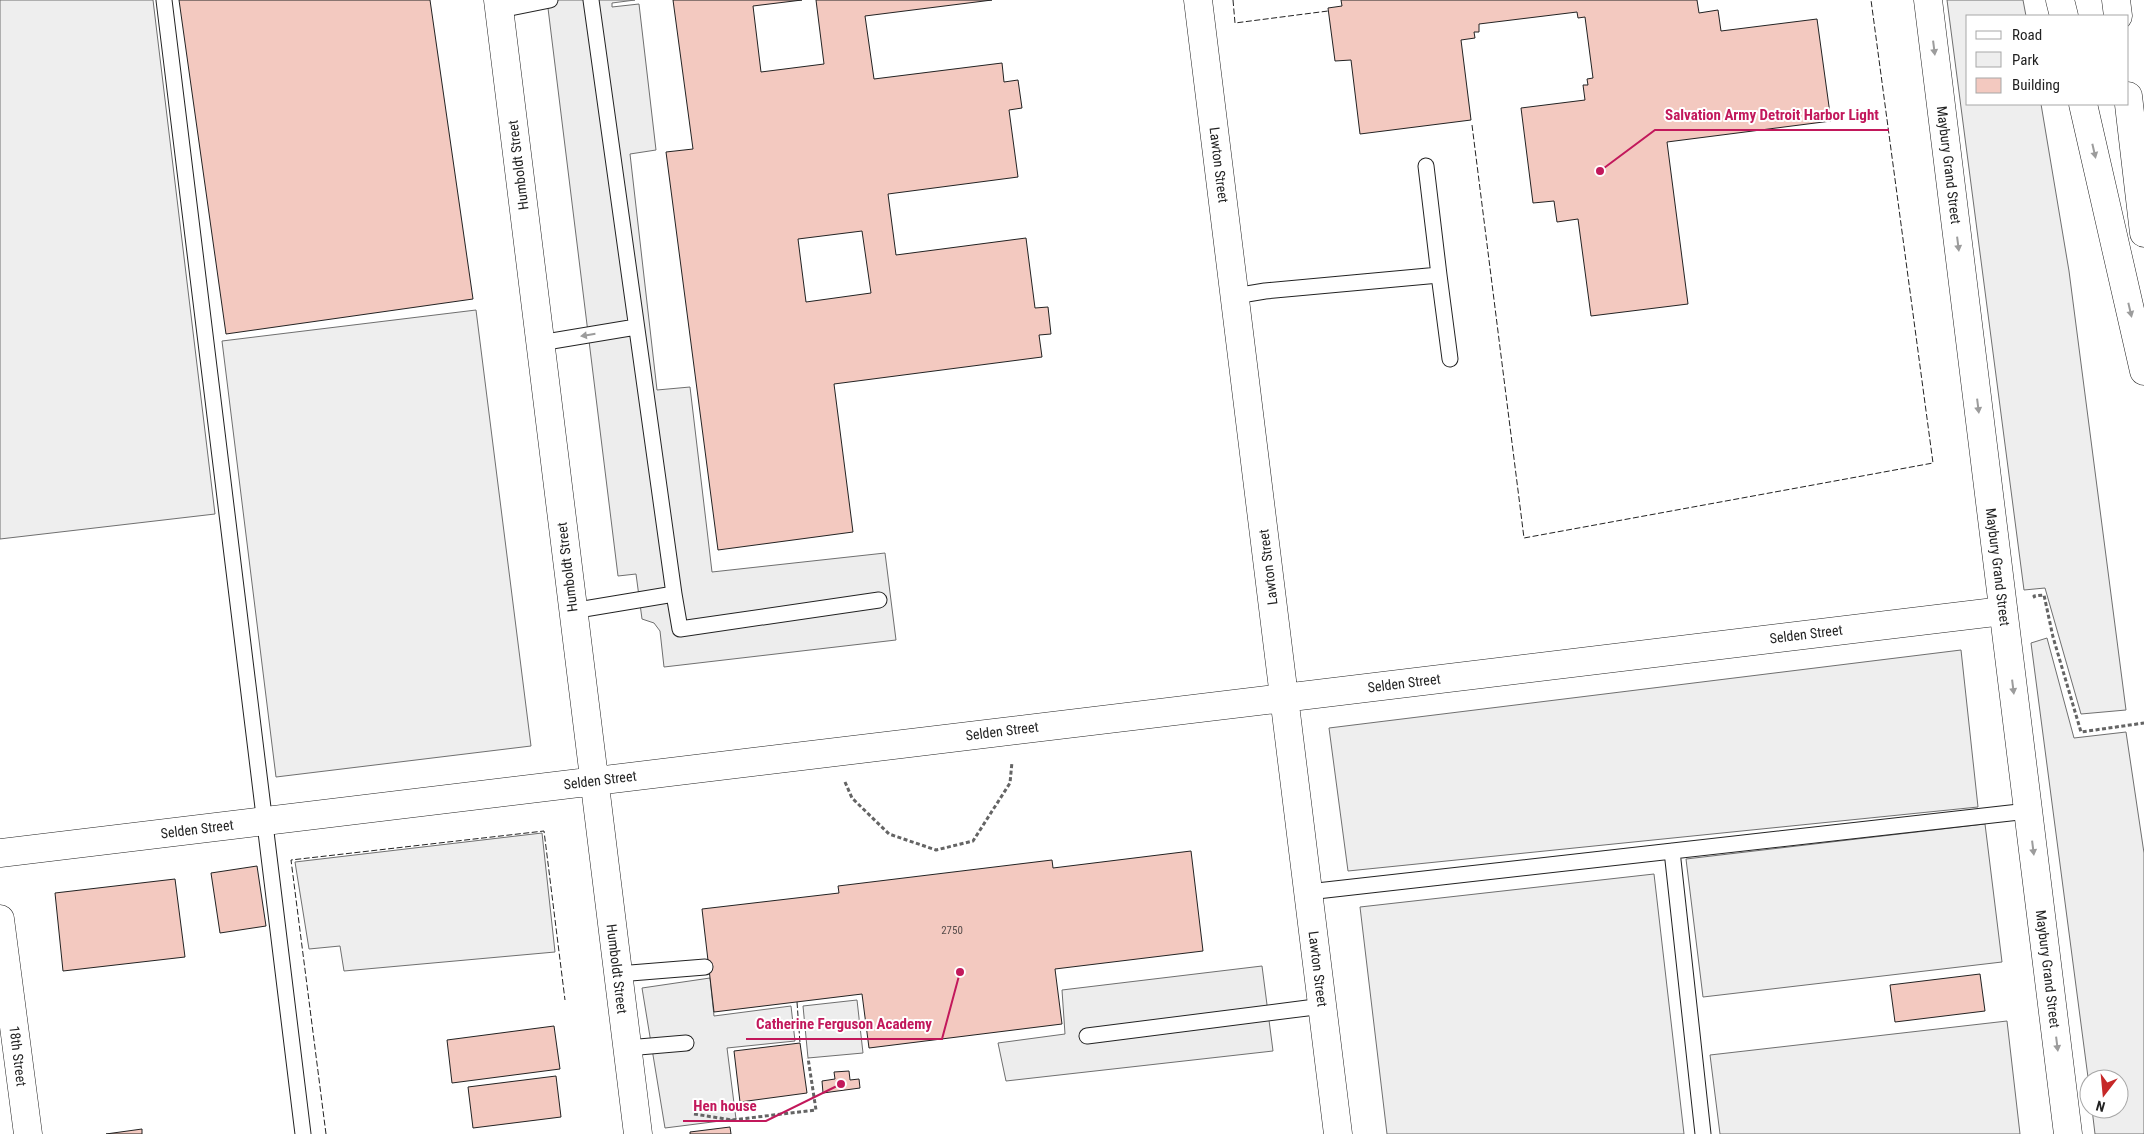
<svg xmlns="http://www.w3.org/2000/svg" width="2144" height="1134" viewBox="0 0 2144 1134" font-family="'Roboto Condensed',sans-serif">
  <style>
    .green { fill: #eee; stroke: #6f6f6f }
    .parking { fill: #ededed; stroke: #6f6f6f }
    .building { fill: #f3c9c0; stroke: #222; fill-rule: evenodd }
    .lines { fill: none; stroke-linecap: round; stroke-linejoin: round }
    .service-casing { stroke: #222; stroke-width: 17 }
    .minor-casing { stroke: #222; stroke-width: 29 }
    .tertiary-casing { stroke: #222; stroke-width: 29 }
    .motorway-casing { stroke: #222; stroke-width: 29 }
    .path { stroke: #646464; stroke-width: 3; stroke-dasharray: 4 2.5; stroke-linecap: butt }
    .service { stroke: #fff; stroke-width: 15 }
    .minor { stroke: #fff; stroke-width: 28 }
    .tertiary { stroke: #fff; stroke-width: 28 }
    .motorway { stroke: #fff; stroke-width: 28 }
    .fence { stroke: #222; stroke-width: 1; stroke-dasharray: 6 2.5; stroke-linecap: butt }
    .oneway { fill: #9c9c9c }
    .labels { text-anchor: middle; stroke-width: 4; stroke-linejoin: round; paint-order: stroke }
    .number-label { font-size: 11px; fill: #564c4a }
    .street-label { font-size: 14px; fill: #222; stroke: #fff }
    .leader { fill: none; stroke: #c2185b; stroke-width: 2 }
    .callout-dot { fill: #c2185b; stroke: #fff; stroke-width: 2 }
    .callout-label { font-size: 15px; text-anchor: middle; font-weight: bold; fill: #c2185b; stroke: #fff; stroke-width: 4; stroke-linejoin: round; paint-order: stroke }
  </style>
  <rect width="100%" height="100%" fill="#fff"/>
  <path class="green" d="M0,0H153L215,514L0,539Z
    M1947,0H2023L2026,16H1968V104H2041L2069,271L2126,710L2081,714L2045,588L2024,590Z
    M476,310L531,746L276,777L222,341Z
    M2047,638L2074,738L2126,732L2144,853V1134H2095L2092,1109H2119V1079H2089V1085L2031,643Z
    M1961,650L1978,807L1348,871L1329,728Z
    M1985,824L2002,962L1703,997L1686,859Z
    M542,833L555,952L344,971L340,946L309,949L295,862Z
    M1654,874L1684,1134H1387L1360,907Z
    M2007,1021L2020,1134H1720L1710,1055Z"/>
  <path class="parking" d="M547,0H635L612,3V7L639,4L656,150L630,154L657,390L690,387L712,572L885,553L896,640L664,667L660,631L654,623L642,619L636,574L618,576Z
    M1262,966L1273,1051L1006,1081L998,1043L1065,1034L1062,990Z
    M710,978L714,1016L791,1006L795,1041L727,1048L736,1119L665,1128L642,988Z
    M857,1000L863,1053L808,1058L803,1006Z"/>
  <path class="building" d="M179,0H430L473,299L226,334Z
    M673,0H802L753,6L761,72L824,64L816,0H992L865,16L874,79L1002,63L1004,82L1018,80L1022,108L1009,110L1018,177L888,194L896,255L1026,238L1035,308L1048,307L1051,334L1039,335L1042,357L834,384L853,532L718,550L666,152L693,149ZM862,231L871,293L806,302L798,239Z
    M1341,0H1697L1699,13L1718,10L1721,31L1817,19L1831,121L1667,142L1688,304L1591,316L1578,219L1557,222L1554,201L1533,203L1521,108L1585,100L1583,85H1588L1587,79L1593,78L1585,17L1578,18L1577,12L1479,24V32H1474L1475,38L1461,40L1471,120L1360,134L1351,60L1335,61L1328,8L1342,6Z
    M1191,851L1203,951L1055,969L1062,1024L869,1048L862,994L714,1012L702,909L839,893L838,886L1052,860L1053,868Z
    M257,866L266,926L220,933L211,873Z
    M175,879L185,957L63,971L55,893Z
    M1980,974L1985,1011L1895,1022L1890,985Z
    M554,1026L560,1069L452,1083L447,1040Z
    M800,1043L807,1093L740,1102L734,1051Z
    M849,1071L850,1080L859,1079L860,1088L823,1093L822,1081L835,1079L834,1072Z
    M556,1076L561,1117L473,1128L468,1087Z
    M730,1127L731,1134H690V1132Z
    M142,1129V1134H106Z"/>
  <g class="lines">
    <defs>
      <path id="service" d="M164,0L303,1134
        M499,10L550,0
        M1426,166L1439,275
        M1235,296L1265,291L1439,275L1450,359
        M540,343L636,327
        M674,594L680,629L879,600
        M572,611L674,594L591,0
        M1672,851L1703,1134
        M1308,892L2028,811
        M618,974L705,967
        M1087,1036L1323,1006
        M627,1048L686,1043"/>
      <path id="minor" d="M498,0L638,1134
        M1198,0L1338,1134
        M0,853L2003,611
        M0,919L28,1134"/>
      <path id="tertiary" d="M1928,0L2068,1134"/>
      <path id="motorway" d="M2060,0L2064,16
        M2116,0L2118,16
        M2128,96L2144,233
        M2083,104L2144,371"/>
    </defs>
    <use href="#service" class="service-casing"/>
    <use href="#minor" class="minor-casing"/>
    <use href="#tertiary" class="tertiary-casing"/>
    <use href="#motorway" class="motorway-casing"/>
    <path class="path" d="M2035,598L2034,596L2044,595L2053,637L2081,732L2144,723
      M845,782L852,798L889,834L936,850L973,841L1010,783L1012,762
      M694,1114L732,1120L816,1110L808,1058"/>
    <use href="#service" class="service"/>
    <use href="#minor" class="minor"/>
    <use href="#tertiary" class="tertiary"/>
    <use href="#motorway" class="motorway"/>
    <path class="fence" d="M1233,0L1235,23L1328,11
      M1472,125L1524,538L1933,463L1871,0
      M797,1002L800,1043
      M326,1134L291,860L544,831L565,1000"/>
  </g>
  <defs><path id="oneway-solid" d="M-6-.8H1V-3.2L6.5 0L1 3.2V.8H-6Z" transform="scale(1.25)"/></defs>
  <g class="oneway">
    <use href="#oneway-solid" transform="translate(1934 48) rotate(83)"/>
    <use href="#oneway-solid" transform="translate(2094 151) rotate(77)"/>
    <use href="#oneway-solid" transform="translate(1958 244) rotate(83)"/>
    <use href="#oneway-solid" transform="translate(2130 310) rotate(77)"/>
    <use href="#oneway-solid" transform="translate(588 335) rotate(171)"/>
    <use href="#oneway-solid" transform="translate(1978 406) rotate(83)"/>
    <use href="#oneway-solid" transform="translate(2013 687) rotate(83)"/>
    <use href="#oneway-solid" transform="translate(2033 848) rotate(83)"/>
    <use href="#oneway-solid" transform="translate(2057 1044) rotate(83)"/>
  </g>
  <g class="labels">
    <g class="number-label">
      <text x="952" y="934">2750</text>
    </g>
    <g class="street-label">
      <text transform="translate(518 165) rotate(-97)" y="5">Humboldt Street</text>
      <text transform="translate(1219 165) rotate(83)" y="5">Lawton Street</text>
      <text transform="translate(1949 165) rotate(83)" y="5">Maybury Grand Street</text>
      <text transform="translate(567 567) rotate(-97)" y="5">Humboldt Street</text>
      <text transform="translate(1268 567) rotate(-97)" y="5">Lawton Street</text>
      <text transform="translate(1998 567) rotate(83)" y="5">Maybury Grand Street</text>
      <text transform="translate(1806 634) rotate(-7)" y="5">Selden Street</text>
      <text transform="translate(1404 683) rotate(-7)" y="5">Selden Street</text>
      <text transform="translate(1002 731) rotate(-7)" y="5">Selden Street</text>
      <text transform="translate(600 780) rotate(-7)" y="5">Selden Street</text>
      <text transform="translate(197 829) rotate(-7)" y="5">Selden Street</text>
      <text transform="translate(617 969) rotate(83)" y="5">Humboldt Street</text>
      <text transform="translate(1318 969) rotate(83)" y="5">Lawton Street</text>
      <text transform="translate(2048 969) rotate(83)" y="5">Maybury Grand Street</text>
      <text transform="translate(18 1056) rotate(83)" y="5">18th Street</text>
    </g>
  </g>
  <path class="leader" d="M1600 171L1655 130H1889M960 972L942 1039H746M841 1084L766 1121H683"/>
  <g class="callout-dot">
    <circle cx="1600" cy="171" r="5"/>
    <circle cx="960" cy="972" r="5"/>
    <circle cx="841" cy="1084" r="5"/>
  </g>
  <g class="callout-label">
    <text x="1772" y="120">Salvation Army Detroit Harbor Light</text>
    <text x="844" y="1029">Catherine Ferguson Academy</text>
    <text x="725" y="1111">Hen house</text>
  </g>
  <rect x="1966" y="15" width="162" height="90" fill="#ffffff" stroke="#a7a7a7"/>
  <rect x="1976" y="31" width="25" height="8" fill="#ffffff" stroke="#a7a7a7"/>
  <text x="2012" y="40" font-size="15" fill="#222222">Road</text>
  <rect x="1976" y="52" width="25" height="15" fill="#eeeeee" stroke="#a7a7a7"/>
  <text x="2012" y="65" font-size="15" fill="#222222">Park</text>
  <rect x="1976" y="78" width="25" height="15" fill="#f3c9c0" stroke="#a7a7a7"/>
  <text x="2012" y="90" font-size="15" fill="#222222">Building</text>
  <g transform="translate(2104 1094) rotate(196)"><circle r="24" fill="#ffffff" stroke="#a7a7a7"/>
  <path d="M0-4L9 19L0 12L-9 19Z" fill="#c62828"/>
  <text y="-8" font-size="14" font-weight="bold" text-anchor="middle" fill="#222222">N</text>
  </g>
</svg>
